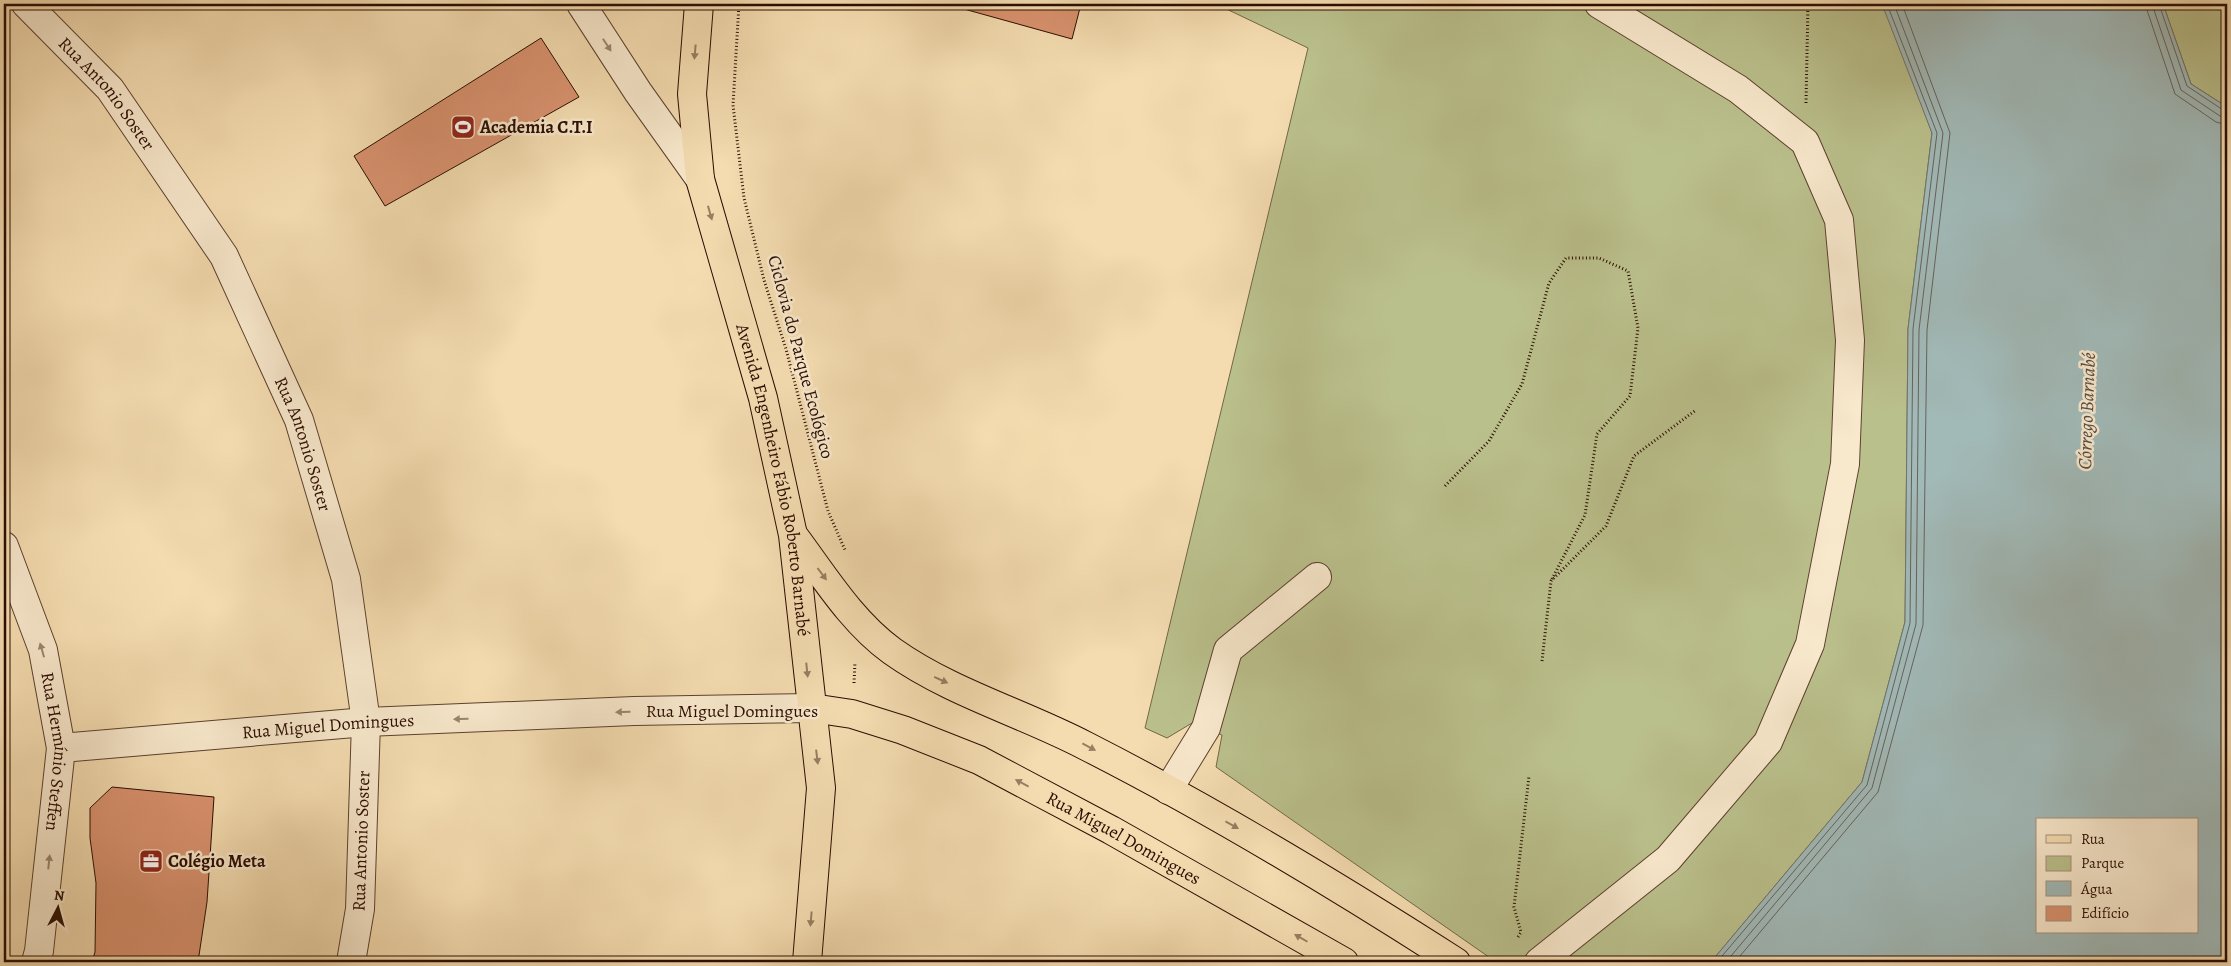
<svg xmlns="http://www.w3.org/2000/svg" width="2231" height="966" font-family="Alegreya,serif">
<style>
.green{fill:#bac08c;stroke:#726646}
.water{fill:#a1b9b7;stroke:#71746e;fill-rule:evenodd}
.lines{fill:none;stroke-linecap:round;stroke-linejoin:round}
.shore{stroke:#66625c;stroke-width:1}
.building{fill:#d9926f;stroke:#2a0c01}
.minor-casing{stroke:#5c402d;stroke-width:30}
.major-casing{stroke:#2a0c01;stroke-width:30}
.path{stroke:#2a0c01;stroke-width:3;stroke-dasharray:1 2.5;stroke-linecap:butt}
.minor{stroke:#f8e8cc;stroke-width:28}
.major{stroke:#f4dcb0;stroke-width:28}
.oneway{fill:#9b8571}
.oneway2{fill:#997e61}
.labels{text-anchor:middle;dominant-baseline:central;stroke-width:5;stroke-linejoin:round;paint-order:stroke}
.street-label{font-size:18px;fill:#2a0c01;stroke:#f8e8cc}
.poi-label{font-size:18px;font-weight:bold;fill:#2a0c01;stroke:#f8e8cc;text-anchor:start}
.water-label{font-size:19px;font-style:italic;fill:#544941;stroke:#f8e8cc}
</style>
<rect width="100%" height="100%" fill="#f4dcb0"/>
<filter id="stains"><feTurbulence type="fractalNoise" baseFrequency=".004" numOctaves="4"/><feColorMatrix values="0 0 0 0 .2 0 0 0 0 .09 0 0 0 0 .02 0 0 0 .5 -.17"/></filter>
<radialGradient id="worn" r=".72"><stop offset=".6" stop-color="#630" stop-opacity="0"/><stop offset="1" stop-color="#630" stop-opacity=".3"/></radialGradient>
<g class="green">
<path d="M1216 4H1885L1932 133 1908 329 1905 622 1862 782 1711 962H1496L1216 767 1222 735 1192 723 1167 738 1145 728 1308 48Z"/>
<path d="M2163 4H2227V107L2191 84Z"/>
</g>
<path class="water" d="M1882 4H2163L2191 84 2227 107V962H1711L1862 782 1905 622 1908 329 1932 133ZM2037 820H2197V932H2037Z"/>
<g class="lines">
<g class="shore">
<path d="M2145 4 2175 94 2216 122 2227 125"/>
<path d="M2152 4 2181 90 2220 116 2227 117"/>
<path d="M2159 4 2187 86 2223 110 2227 111"/>
<path d="M1717 962 1867 785 1910 623 1913 329 1937 133 1887 4"/>
<path d="M1726 962 1872 788 1916 624 1919 330 1943 133 1894 4"/>
<path d="M1735 962 1878 792 1923 625 1927 330 1950 133 1902 4"/>
</g>
</g>
<g class="building">
<path d="M946 4H1081L1072 39Z"/>
<path d="M541 38 579 97 385 206 354 156Z"/>
<path d="M112 787 214 797 207 902 198 962H92L95 952 96 883 90 838V808Z"/>
</g>
<g class="lines">
<g class="minor-casing">
<g id="minor">
<path id="s1" d="M26 4 110 89 224 256 299 420 346 579 366 722 360 909 351 962"/>
<path d="M581 4 638 92 700 179"/>
<path id="s2" d="M4 546 43 650 61 748 39 951 36 962"/>
<path id="s3" d="M61 748 366 722 634 711 812 708"/>
<path d="M1168 790 1206 728 1228 650 1317 577"/>
<path d="M1539 962 1668 859 1768 742 1810 644 1845 464 1850 340 1839 220 1805 142 1738 89 1599 4"/>
</g>
</g>
<g class="major-casing">
<g id="major">
<path id="s4" d="M699 4 692 94 700 179 763 398 793 535 821 788 807 962"/>
<path d="M794 536C824 576 851 621 892 651 951 693 1023 713 1086 746 1214 811 1336 885 1456 962"/>
<path id="s5" d="M812 708 852 714 903 730 979 760 1111 830 1344 962"/>
</g>
</g>
<g class="path">
<path d="M739 4 733 105 744 198 764 280 786 349 828 511 845 550"/>
<path d="M1806 103 1808 4"/>
<path d="M1445 486 1489 441 1522 384 1549 283 1566 258H1599L1628 271 1638 328 1630 396 1597 434 1585 515 1551 581"/>
<path d="M1542 661 1551 581 1606 526 1634 456 1696 410"/>
<path d="M854 683 855 662"/>
<path d="M1518 937 1521 932 1514 907 1529 776"/>
<path d="M1504 962 1507 956"/>
</g>
<use href="#minor" class="minor"/>
<use href="#major" class="major"/>
</g>
<defs><path id="oneway-solid" d="M-6-.8H1V-3.2L6.5 0L1 3.2V.8H-6Z" transform="scale(1.25)"/></defs>
<g class="oneway">
<use href="#oneway-solid" transform="translate(607 45) rotate(57)"/>
<use href="#oneway-solid" transform="translate(42 650) rotate(-106)"/>
<use href="#oneway-solid" transform="translate(623 712) rotate(178)"/>
<use href="#oneway-solid" transform="translate(461 719) rotate(178)"/>
<use href="#oneway-solid" transform="translate(49 862) rotate(-84)"/>
</g>
<g class="oneway2">
<use href="#oneway-solid" transform="translate(695 52) rotate(95)"/>
<use href="#oneway-solid" transform="translate(710 213) rotate(74)"/>
<use href="#oneway-solid" transform="translate(822 574) rotate(53)"/>
<use href="#oneway-solid" transform="translate(807 670) rotate(84)"/>
<use href="#oneway-solid" transform="translate(941 680) rotate(24)"/>
<use href="#oneway-solid" transform="translate(1089 747) rotate(28)"/>
<use href="#oneway-solid" transform="translate(817 757) rotate(83)"/>
<use href="#oneway-solid" transform="translate(1022 783) rotate(-152)"/>
<use href="#oneway-solid" transform="translate(1232 825) rotate(29)"/>
<use href="#oneway-solid" transform="translate(811 919) rotate(95)"/>
<use href="#oneway-solid" transform="translate(1301 938) rotate(-150)"/>
</g>
<defs>
<g id="stadium-square" transform="scale(1.25)"><rect x="-9" y="-9" width="18" height="18" rx="4" fill="#8f2418" stroke="#f8e8cc"/><path d="M0-5a6.5 5 0 1 0 0 10a6.5 5 0 1 0 0-10ZM-3.5-1.8h7v3.6h-7Z" fill="#fff"/></g>
<g id="office-square" transform="scale(1.25)"><rect x="-9" y="-9" width="18" height="18" rx="4" fill="#8f2418" stroke="#f8e8cc"/><path d="M-6-3h4V-5.5h4V-3h4V5H-6ZM-1-4.5V-3h2v-1.5ZM-6 0V1H6V0Z" fill="#fff"/></g>
</defs>
<g fill-rule="evenodd">
<use href="#stadium-square" x="463" y="127"/>
<use href="#office-square" x="151" y="861"/>
</g>
<g class="labels">
<g class="street-label">
<text stroke="none"><textPath href="#s1" startOffset="121">Rua Antonio Soster</textPath></text>
<text transform="translate(801 357) rotate(75)">Ciclovia do Parque Ecológico</text>
<text stroke="none"><textPath href="#s1" startOffset="526">Rua Antonio Soster</textPath></text>
<text stroke="none"><textPath href="#s4" startOffset="486">Avenida Engenheiro Fábio Roberto Barnabé</textPath></text>
<text x="732" y="711">Rua Miguel Domingues</text>
<text stroke="none"><textPath href="#s3" startOffset="268">Rua Miguel Domingues</textPath></text>
<text stroke="none"><textPath href="#s2" startOffset="214">Rua Hermínio Steffen</textPath></text>
<text stroke="none"><textPath href="#s5" startOffset="340">Rua Miguel Domingues</textPath></text>
<text transform="translate(361 841) rotate(-88)">Rua Antonio Soster</text>
</g>
<g class="poi-label">
<text x="480" y="127">Academia C.T.I</text>
<text x="168" y="861">Colégio Meta</text>
</g>
<g class="water-label">
<text transform="translate(2087 411) rotate(-88)">Córrego Barnabé</text>
</g>
</g>
<rect width="2231" height="966" fill="none" stroke="#f4dcb0" stroke-width="20"/>
<rect x="5" y="5" width="2221" height="956" fill="none" stroke="#2a0c01" stroke-width="2.5"/>
<rect x="10" y="10" width="2211" height="946" fill="none" stroke="#2a0c01"/>
<rect x="2036" y="818" width="162" height="115" fill="#f8e8cc" stroke="#a6907b"/>
<rect x="2046" y="835" width="25" height="8" fill="#f4dcb0" stroke="#a6907b"/>
<text x="2081" y="844" font-size="15" fill="#2a0c01">Rua</text>
<rect x="2046" y="856" width="25" height="15" fill="#bac08c" stroke="#a6907b"/>
<text x="2081" y="868" font-size="15" fill="#2a0c01">Parque</text>
<rect x="2046" y="881" width="25" height="15" fill="#a1b9b7" stroke="#a6907b"/>
<text x="2081" y="894" font-size="15" fill="#2a0c01">Água</text>
<rect x="2046" y="906" width="25" height="15" fill="#d9926f" stroke="#a6907b"/>
<text x="2081" y="918" font-size="15" fill="#2a0c01">Edifício</text>
<g transform="translate(58 908) rotate(6)" stroke="#f8e8cc" stroke-width="4" paint-order="stroke">
<path d="M0-4L9 19L0 12L-9 19Z" fill="#2a0c01"/>
<text y="-8" font-size="14" font-weight="bold" text-anchor="middle" fill="#2a0c01">N</text>
</g>
<rect width="100%" height="100%" filter="url(#stains)"/>
<rect width="100%" height="100%" fill="url(#worn)"/>
</svg>
